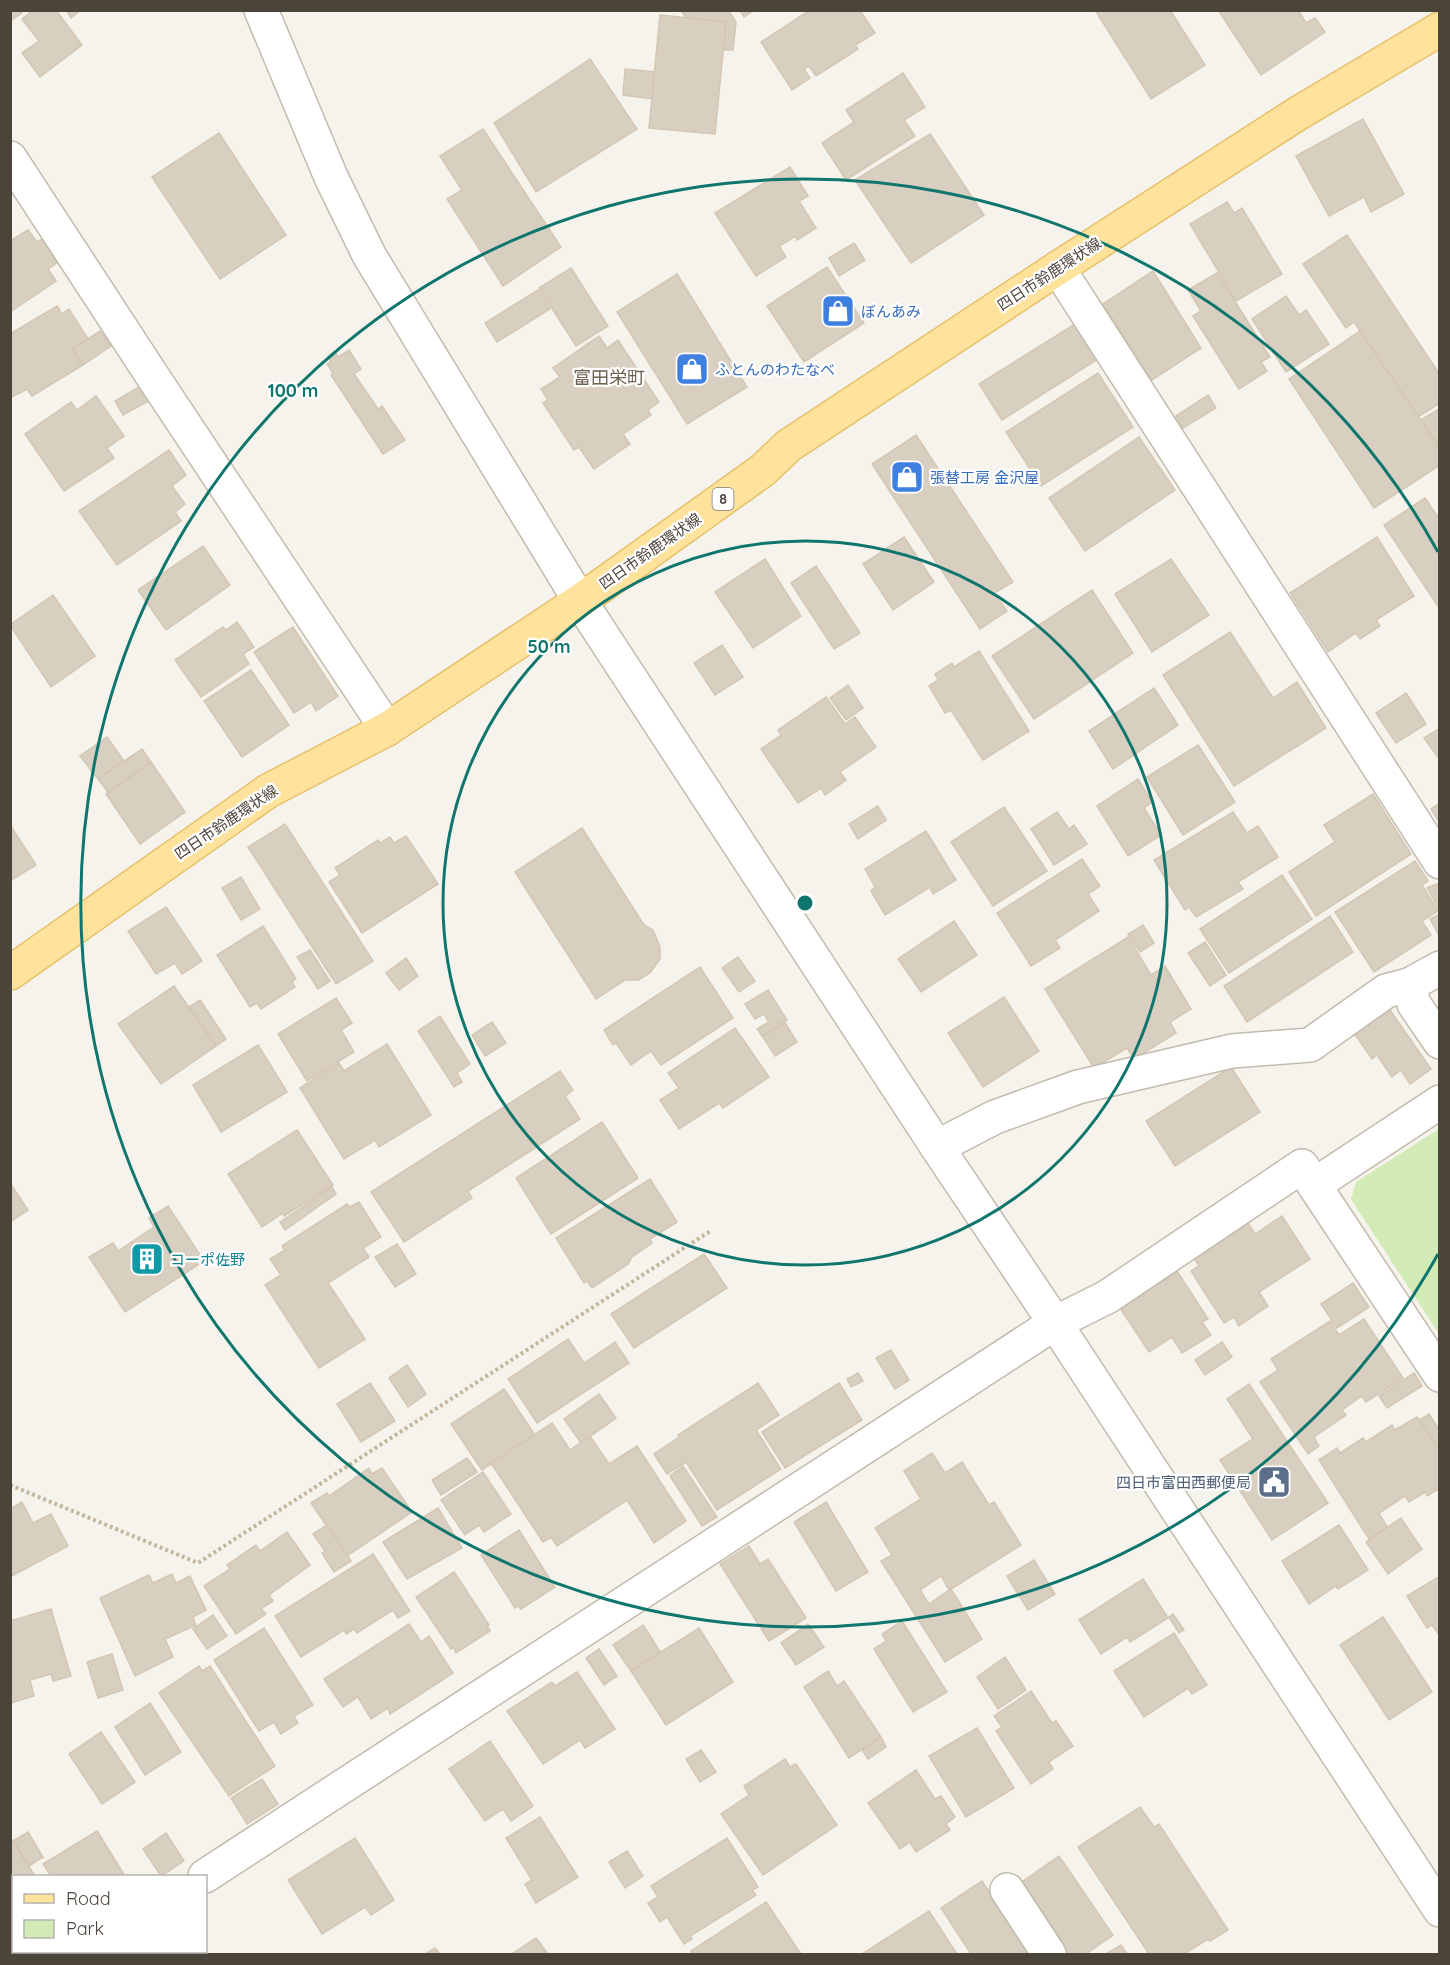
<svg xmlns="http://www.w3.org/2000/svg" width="1450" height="1965" font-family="Quicksand,'Noto Sans JP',sans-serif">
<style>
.green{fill:#d2eab5}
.building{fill:#d8cfc1;stroke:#d3c7b4;stroke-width:1.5;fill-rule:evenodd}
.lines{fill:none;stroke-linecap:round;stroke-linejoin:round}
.minor-casing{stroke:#c2bbae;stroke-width:36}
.major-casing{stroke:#e6c16a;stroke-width:36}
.path{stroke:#c4b79f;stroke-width:4;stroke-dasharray:3 3;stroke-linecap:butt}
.minor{stroke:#fff;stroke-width:33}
.major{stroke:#ffe39c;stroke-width:33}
.ring{fill:none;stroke:#0f766e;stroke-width:3}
.labels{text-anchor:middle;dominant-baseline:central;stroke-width:4.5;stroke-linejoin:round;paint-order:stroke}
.shield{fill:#fff;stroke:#817c74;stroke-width:1.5}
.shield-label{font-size:14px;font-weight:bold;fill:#4b4439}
.street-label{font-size:15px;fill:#4b4439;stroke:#fff}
.shop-label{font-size:15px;fill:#366cbe;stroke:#fff;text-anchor:start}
.culture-label{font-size:15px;fill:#0d838f;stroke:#fff;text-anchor:start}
.service-label{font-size:15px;fill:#4e5e75;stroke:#fff;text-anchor:end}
.quarter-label{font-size:18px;fill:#6e6250;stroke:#fff}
.centre{fill:#0f766e;stroke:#fff;stroke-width:3}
.ring-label{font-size:18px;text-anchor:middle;font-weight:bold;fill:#0f766e;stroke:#fff;stroke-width:4.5;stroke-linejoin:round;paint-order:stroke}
</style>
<rect width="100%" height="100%" fill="#f6f3ec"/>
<path class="green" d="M1439 1129V1334L1351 1199 1356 1182Z"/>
<g class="building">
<path d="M10 10H21L22 13 10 21Z"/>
<path d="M33 10H56L82 45 40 77 22 53 39 41 22 19Z"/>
<path d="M66 10H81L71 18Z"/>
<path d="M681 10H728L736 22 733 50H723L726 22 686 18Z"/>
<path d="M740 10H754L744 17Z"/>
<path d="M810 10H860L875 33 855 45 858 49 816 76 809 66 804 69 810 78 792 90 761 42Z"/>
<path d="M1095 10H1170L1205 65 1151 99Z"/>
<path d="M1218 10H1298L1306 23 1315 18 1325 32 1261 75Z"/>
<path d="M660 15 726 22 715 134 649 128Z"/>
<path d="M590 59 637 129 536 192 494 123Z"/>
<path d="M625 69 654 72 652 99 623 95Z"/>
<path d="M903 73 925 107 904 120 915 136 846 180 822 143 854 122 846 110Z"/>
<path d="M1363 119 1404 194 1371 212 1364 197 1329 216 1296 156Z"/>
<path d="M483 129 561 247 503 286 447 199 462 190 440 156Z"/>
<path d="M219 133 286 235 220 279 152 177Z"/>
<path d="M930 134 984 215 911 263 855 180Z"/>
<path d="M790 167 808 196 799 201 816 228 797 240 796 236 779 246 786 257 756 276 715 213Z"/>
<path d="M1227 202 1234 213 1242 208 1282 274 1236 301 1190 224Z"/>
<path d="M28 230 37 242 42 239 57 263 48 269 56 281 10 312V241Z"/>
<path d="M1347 235 1440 375V403L1418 417 1354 322 1346 328 1303 264Z"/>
<path d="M854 243 865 260 839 276 829 258Z"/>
<path d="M827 267 864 323 804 362 767 306Z"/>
<path d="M571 268 608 326 576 346 539 288Z"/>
<path d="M1153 271 1201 348 1152 380 1103 304Z"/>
<path d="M1217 273 1270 357 1261 362 1267 371 1239 389 1193 316 1201 311 1188 290Z"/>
<path d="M677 274 747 387 687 424 617 312Z"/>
<path d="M538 290 550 309 497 342 485 323Z"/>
<path d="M1286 296 1299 315 1306 310 1329 344 1286 372 1252 319Z"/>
<path d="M57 306 62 314 69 309 88 339 72 349 83 365 32 396 27 389 10 398V334Z"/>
<path d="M1075 324 1098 359 1002 420 979 384Z"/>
<path d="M100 331 111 346 83 365 72 349Z"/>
<path d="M1360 331 1440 448V465L1374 508 1289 379Z"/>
<path d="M599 336 607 348 618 340 659 402 648 410 651 415 623 434 630 444 594 469 579 447 574 450 543 403 548 400 541 389 560 377 553 368Z"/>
<path d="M349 350 361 369 354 374 378 409 382 406 405 440 383 454 331 375 333 373 327 364 331 361 328 356 335 351 338 357Z"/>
<path d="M1098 373 1133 427 1041 486 1006 432Z"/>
<path d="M144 384 152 399 123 415 115 401Z"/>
<path d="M1208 395 1216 408 1183 428 1176 416Z"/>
<path d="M96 396 124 436 107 448 114 458 64 491 25 434 71 402 77 410Z"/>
<path d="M1440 408V448L1421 420Z"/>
<path d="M916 435 1013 582 994 593 1007 611 980 629 872 464Z"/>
<path d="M1139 437 1175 490 1085 551 1049 498Z"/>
<path d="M169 450 186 475 172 486 185 504 175 512 181 521 117 565 79 511Z"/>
<path d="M1425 498 1440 520V609L1384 525Z"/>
<path d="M904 537 934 582 893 610 863 564Z"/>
<path d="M1377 537 1414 596 1376 620 1380 626 1360 639 1356 633 1328 652 1290 593Z"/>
<path d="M203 546 230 585 166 630 138 590Z"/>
<path d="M765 559 801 616 753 648 715 592Z"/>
<path d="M1171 559 1209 615 1152 652 1115 594Z"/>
<path d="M816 566 860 633 834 649 791 583Z"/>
<path d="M1092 590 1133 653 1034 719 992 656Z"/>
<path d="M53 595 95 656 51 687 10 625Z"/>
<path d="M237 622 254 647 243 654 249 664 201 697 175 660 223 627 226 630Z"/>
<path d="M293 627 338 696 316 711 311 702 294 713 254 652Z"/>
<path d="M1230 632 1273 698 1297 682 1326 728 1234 786 1163 675Z"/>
<path d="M722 645 743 677 715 695 694 663Z"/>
<path d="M979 651 1029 731 983 760 951 710 945 713 929 686 938 680 935 674 952 663 954 667Z"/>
<path d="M251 670 289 725 242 757 204 701Z"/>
<path d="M848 685 863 708 846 720 830 698Z"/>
<path d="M1154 688 1178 725 1113 769 1089 731Z"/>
<path d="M1406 693 1426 724 1396 743 1376 713Z"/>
<path d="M826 697 845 724 855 717 876 747 840 772 846 780 825 795 821 788 798 803 761 749 781 735 778 730Z"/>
<path d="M1440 728V760L1424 738Z"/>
<path d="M107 737 124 761 98 779 80 756Z"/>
<path d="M1198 745 1235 802 1183 835 1147 777Z"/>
<path d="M142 749 151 762 108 792 98 779Z"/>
<path d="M151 762 185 812 140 844 106 794Z"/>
<path d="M1138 779 1152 802 1144 808 1161 835 1128 856 1097 806Z"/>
<path d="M1373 794 1411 854 1316 916 1289 872 1335 842 1324 825Z"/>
<path d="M1440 803V822H1439L1431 809Z"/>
<path d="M878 806 886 820 858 839 849 824Z"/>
<path d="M1004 807 1047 871 993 906 951 842Z"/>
<path d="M1057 812 1069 829 1074 825 1087 844 1054 865 1031 829Z"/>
<path d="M1233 812 1247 833 1258 826 1278 857 1238 882 1243 889 1196 917 1189 907 1185 910 1154 860Z"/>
<path d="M285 824 373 961 336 984 248 847Z"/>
<path d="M10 825 36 865 10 881Z"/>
<path d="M582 828 644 925 653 930 660 947V959L650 973 638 980H625L596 999 515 872Z"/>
<path d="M926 831 956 880 933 894 930 887 885 915 871 891 875 887 865 869Z"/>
<path d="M406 836 438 884 362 933 329 882 340 875 335 868 378 840 380 843 390 837 394 843Z"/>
<path d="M1082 859 1100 886 1088 894 1099 911 1055 940 1060 948 1031 966 997 913Z"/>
<path d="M1415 861 1428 881 1422 885 1438 911 1422 921 1431 935 1374 972 1335 912Z"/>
<path d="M1282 875 1312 919 1229 973 1200 929Z"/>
<path d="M241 877 260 909 241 920 222 888Z"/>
<path d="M1437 884 1440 889V911L1427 888Z"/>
<path d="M166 907 202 961 182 974 175 963 156 974 128 931Z"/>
<path d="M1440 914V937L1430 919Z"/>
<path d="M1330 916 1353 952 1247 1022 1224 986Z"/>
<path d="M954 921 977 955 921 992 898 959Z"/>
<path d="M1143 925 1154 943 1140 952 1128 934Z"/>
<path d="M263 926 296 979 292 981 295 987 261 1009 257 1003 250 1007 217 955Z"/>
<path d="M1128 937 1151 975 1165 966 1191 1009 1170 1022 1176 1033 1134 1059 1127 1048 1094 1068 1045 989Z"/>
<path d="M1205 942 1226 975 1210 986 1188 953Z"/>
<path d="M310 950 330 981 318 989 297 957Z"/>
<path d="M738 957 755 981 739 992 722 968Z"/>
<path d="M406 958 418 976 399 990 386 973Z"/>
<path d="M700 967 733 1018 661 1065 651 1051 631 1065 616 1043 613 1045 604 1030Z"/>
<path d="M174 986 216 1046 161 1084 118 1024Z"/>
<path d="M768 990 787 1020 762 1036 757 1029 769 1022 764 1014 755 1019 745 1004Z"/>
<path d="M1004 997 1039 1051 983 1087 948 1033Z"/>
<path d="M336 998 352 1023 341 1030 354 1052 307 1081 278 1034Z"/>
<path d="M200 1000 226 1039 216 1046 189 1007Z"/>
<path d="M1390 1010 1431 1069 1410 1084 1401 1070 1392 1077 1377 1055 1372 1059 1354 1033Z"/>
<path d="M440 1016 470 1064 457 1073 462 1082 454 1087 418 1031Z"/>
<path d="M492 1022 506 1043 485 1056 472 1035Z"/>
<path d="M785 1023 797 1042 775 1056 763 1037Z"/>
<path d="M735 1028 769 1077 723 1108 719 1103 679 1129 660 1100 679 1088 668 1073Z"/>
<path d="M387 1044 431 1115 379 1147 375 1140 344 1159 300 1088 339 1063 344 1071Z"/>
<path d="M258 1045 287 1092 221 1132 193 1085Z"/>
<path d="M1231 1067 1260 1112 1175 1166 1146 1121Z"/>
<path d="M560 1071 573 1090 565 1096 580 1119 468 1191 472 1198 404 1242 371 1192Z"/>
<path d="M602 1122 638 1178 551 1234 516 1178Z"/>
<path d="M297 1130 333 1185 284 1216 283 1213 262 1227 228 1174Z"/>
<path d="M650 1179 677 1222 650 1239 652 1243 632 1257 628 1264 592 1288 587 1281 584 1283 556 1238Z"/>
<path d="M10 1183 28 1210 10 1222Z"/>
<path d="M332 1187 336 1194 285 1230 280 1222Z"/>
<path d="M359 1202 381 1237 363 1248 369 1257 328 1283 365 1339 319 1368 265 1285 281 1275 270 1259 285 1250 282 1246 347 1204 350 1207Z"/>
<path d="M168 1206 204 1261 125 1312 89 1257 113 1243 118 1251 154 1227 149 1218Z"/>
<path d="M1282 1216 1310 1259 1259 1292 1268 1306 1239 1326 1234 1317 1224 1323 1191 1271 1199 1266 1194 1258 1248 1223 1255 1234Z"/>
<path d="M397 1244 416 1274 395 1287 375 1257Z"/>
<path d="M704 1254 727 1288 634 1348 611 1314Z"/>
<path d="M1177 1271 1208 1319 1202 1322 1211 1335 1182 1353 1172 1337 1149 1352 1120 1308Z"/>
<path d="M1353 1283 1369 1307 1337 1328 1321 1304Z"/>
<path d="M1364 1319 1403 1378 1366 1402 1362 1396 1342 1410 1346 1415 1314 1437 1319 1446 1308 1454 1260 1382 1278 1370 1271 1359 1330 1321 1339 1335Z"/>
<path d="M568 1339 584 1363 615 1342 629 1363 537 1423 508 1379Z"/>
<path d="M1222 1342 1232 1357 1205 1375 1195 1360Z"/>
<path d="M891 1350 909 1380 895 1389 876 1358Z"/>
<path d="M407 1365 426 1394 408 1407 389 1378Z"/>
<path d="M858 1373 863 1381 851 1387 847 1379Z"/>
<path d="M1414 1373 1422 1386 1387 1408 1379 1396Z"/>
<path d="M370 1383 395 1421 361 1442 337 1404Z"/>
<path d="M758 1383 779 1415 756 1430 781 1469 717 1510 686 1462 667 1474 654 1454 679 1437 678 1435Z"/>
<path d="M839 1383 862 1420 785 1468 762 1432Z"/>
<path d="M1249 1384 1328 1503 1272 1540 1220 1460 1253 1439 1227 1399Z"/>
<path d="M504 1389 535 1435 482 1470 451 1424Z"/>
<path d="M599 1394 616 1418 581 1443 564 1419Z"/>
<path d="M1429 1414 1440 1431 1439 1451 1419 1420Z"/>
<path d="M1417 1417 1440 1450V1488L1427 1496 1425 1492 1409 1502 1405 1496 1379 1513 1387 1527 1369 1539 1319 1460 1337 1448 1340 1453 1363 1438 1366 1442 1392 1425 1395 1430Z"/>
<path d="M552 1423 570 1450 590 1436 609 1464 637 1446 686 1521 654 1543 627 1500 557 1546 551 1537 543 1542 491 1463Z"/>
<path d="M932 1453 945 1473 962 1462 989 1505 994 1502 1021 1545 951 1589 982 1639 945 1662 881 1561 892 1555 875 1528 921 1499 904 1471ZM941 1576 949 1590 929 1604 920 1590Z"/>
<path d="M467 1458 477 1472 441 1495 432 1480Z"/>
<path d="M683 1466 717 1517 702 1526 670 1476Z"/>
<path d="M369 1468 372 1474 382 1468 412 1512 347 1556 311 1503 327 1493 329 1496Z"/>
<path d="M483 1472 511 1514 484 1532 479 1525 465 1535 441 1500Z"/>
<path d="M22 1502 33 1523 51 1514 68 1546 10 1577V1509Z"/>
<path d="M826 1502 868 1572 836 1591 794 1522Z"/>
<path d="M438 1508 462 1548 407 1579 383 1542Z"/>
<path d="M1401 1518 1422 1549 1388 1574 1366 1542Z"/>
<path d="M327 1525 351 1561 334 1572 322 1553 325 1551 313 1534Z"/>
<path d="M1339 1525 1368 1570 1338 1589 1336 1586 1309 1604 1282 1561Z"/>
<path d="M519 1530 555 1587 521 1609 518 1606 515 1608 481 1555Z"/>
<path d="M287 1532 310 1565 269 1595 273 1601 261 1609 266 1614 236 1634 204 1586 230 1569 227 1565 256 1545 260 1551Z"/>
<path d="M749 1546 760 1564 768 1559 806 1618 769 1641 720 1564Z"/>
<path d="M373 1554 410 1611 398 1618 393 1610 357 1633 354 1629 346 1634 344 1630 301 1657 275 1616Z"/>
<path d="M1034 1560 1055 1594 1028 1610 1007 1576Z"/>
<path d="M454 1572 489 1625 487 1626 490 1631 456 1653 453 1647 451 1649 416 1597Z"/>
<path d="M172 1574 176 1583 190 1576 206 1610 193 1617 196 1625 165 1639 173 1657 135 1676 100 1598 149 1575 153 1583Z"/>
<path d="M1440 1576V1636L1432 1625 1427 1628 1407 1596Z"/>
<path d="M1143 1579 1168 1618 1130 1642 1127 1637 1101 1654 1079 1620Z"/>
<path d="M51 1609 71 1676 53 1681 51 1674 30 1680 34 1696 11 1703 10 1621Z"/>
<path d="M1173 1614 1184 1630 1179 1633 1169 1617Z"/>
<path d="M213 1615 227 1636 207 1649 193 1629Z"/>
<path d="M1383 1617 1432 1692 1389 1720 1340 1645Z"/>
<path d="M902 1621 947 1692 913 1712 874 1649 886 1641 882 1634Z"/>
<path d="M409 1624 421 1642 429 1636 453 1673 390 1714 388 1708 371 1719 358 1697 343 1707 324 1679Z"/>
<path d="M808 1624 824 1647 796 1665 781 1643Z"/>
<path d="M643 1625 661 1653 631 1671 613 1645Z"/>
<path d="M264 1628 313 1705 294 1716 298 1723 281 1734 274 1722 259 1731 214 1660Z"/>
<path d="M699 1628 733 1682 666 1725 631 1671Z"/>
<path d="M1174 1633 1207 1685 1192 1694 1188 1688 1144 1717 1114 1671Z"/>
<path d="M599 1649 617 1676 604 1685 586 1658Z"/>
<path d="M112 1654 123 1690 98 1698 87 1662Z"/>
<path d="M1005 1657 1026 1690 998 1709 977 1677Z"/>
<path d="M199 1666 202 1671 210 1666 275 1766 229 1796 159 1693Z"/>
<path d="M828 1671 837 1686 844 1681 881 1737 849 1758 804 1687Z"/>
<path d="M577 1672 615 1729 585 1748 580 1740 543 1764 507 1711 552 1682 555 1686Z"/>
<path d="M1031 1691 1052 1723 1056 1721 1073 1746 1049 1762 1053 1769 1031 1784 996 1731 1002 1727 994 1716Z"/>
<path d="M150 1703 181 1752 145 1775 115 1727Z"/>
<path d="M977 1728 1014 1788 966 1817 929 1756Z"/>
<path d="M101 1732 135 1782 102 1804 69 1754Z"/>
<path d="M881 1737 886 1747 868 1759 862 1750Z"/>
<path d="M490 1741 533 1806 511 1821 503 1809 485 1821 449 1769Z"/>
<path d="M701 1750 716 1772 700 1782 686 1759Z"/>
<path d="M785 1759 790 1767 796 1764 837 1825 763 1875 721 1814 749 1795 744 1786Z"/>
<path d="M916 1770 935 1799 941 1796 955 1817 946 1824 950 1830 916 1852 910 1842 900 1849 868 1803Z"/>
<path d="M262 1779 278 1804 247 1824 231 1798Z"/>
<path d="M1140 1807 1154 1827 1159 1824 1228 1930 1210 1941 1208 1939 1184 1954H1149L1078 1847Z"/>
<path d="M540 1817 578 1877 536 1903 525 1884 532 1880 506 1838Z"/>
<path d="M97 1831 125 1876H51L43 1864Z"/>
<path d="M28 1832 43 1857 29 1866 13 1841Z"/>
<path d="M166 1833 184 1861 161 1876 143 1849Z"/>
<path d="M10 1837 35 1876H14V1937L10 1938Z"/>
<path d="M355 1838 394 1900 371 1915 365 1907 322 1934 288 1880Z"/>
<path d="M727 1838 758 1887 752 1890 756 1895 690 1936 692 1939 684 1944 667 1917 660 1922 648 1903 658 1897 651 1886Z"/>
<path d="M627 1851 643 1876 625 1888 609 1862Z"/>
<path d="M1059 1856 1113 1935 1086 1954H1063L1016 1886Z"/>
<path d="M982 1881 1028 1952 1023 1954H971L941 1908Z"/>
<path d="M766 1902 801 1954H693L691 1951Z"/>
<path d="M929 1911 957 1954H862Z"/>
<path d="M536 1938 548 1954H512Z"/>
<path d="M1121 1945 1127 1954H1106Z"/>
<path d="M435 1948 440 1954H425Z"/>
</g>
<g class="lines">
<g class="minor-casing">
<g id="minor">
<path d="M261 10 331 177 369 255 580 601 937 1147 1055 1323 1440 1910"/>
<path d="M10 158 157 383 387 729"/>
<path d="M1058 268 1440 862"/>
<path d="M1409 985 1414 1004 1440 1042"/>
<path d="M1440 1102 1314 1185 1440 1375"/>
<path d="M937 1147 995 1117 1078 1087 1232 1051 1310 1045 1386 991 1409 985 1440 968"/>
<path d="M205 1876 1055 1323 1107 1297 1302 1166 1314 1185"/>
<path d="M1007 1890 1049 1954"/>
<path d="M83 1954 88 1952"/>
</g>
</g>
<g class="major-casing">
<path id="major" d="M10 973 268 791 387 729 580 601 763 470 788 446 1058 268 1297 114 1440 29"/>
</g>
<path class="path" d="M10 1485 198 1563 712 1230"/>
<use href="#minor" class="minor"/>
<use href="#major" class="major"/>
</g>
<g class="ring">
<circle cx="805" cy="903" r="362"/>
<path d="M1438 1254A724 724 0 1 1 1438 552"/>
</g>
<defs>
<g id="shop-square" transform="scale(1.725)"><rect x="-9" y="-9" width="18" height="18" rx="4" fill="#3f7fe0" stroke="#fff"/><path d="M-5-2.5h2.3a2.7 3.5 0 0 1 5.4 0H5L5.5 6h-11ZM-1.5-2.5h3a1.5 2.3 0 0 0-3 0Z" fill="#fff"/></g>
<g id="building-square" transform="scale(1.725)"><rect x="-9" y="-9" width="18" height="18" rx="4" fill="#0f9aa8" stroke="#fff"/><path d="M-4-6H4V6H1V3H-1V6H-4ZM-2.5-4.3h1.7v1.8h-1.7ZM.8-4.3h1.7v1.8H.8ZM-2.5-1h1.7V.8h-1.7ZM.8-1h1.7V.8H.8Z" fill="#fff"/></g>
<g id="civic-square" transform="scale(1.725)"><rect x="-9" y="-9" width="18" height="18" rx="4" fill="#5c6f8a" stroke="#fff"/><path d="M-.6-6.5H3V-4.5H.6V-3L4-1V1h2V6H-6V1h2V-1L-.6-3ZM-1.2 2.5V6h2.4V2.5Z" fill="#fff"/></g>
</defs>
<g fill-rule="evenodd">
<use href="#shop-square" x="838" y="311"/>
<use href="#shop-square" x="692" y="369"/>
<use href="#shop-square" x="907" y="477"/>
<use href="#building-square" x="147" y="1259"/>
<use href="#civic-square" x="1274" y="1482"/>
</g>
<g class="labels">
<rect class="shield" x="712.5" y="488" width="21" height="22" rx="4.5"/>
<g class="shield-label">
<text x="723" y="499">8</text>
</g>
<g class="street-label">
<text transform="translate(1049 274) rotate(-33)">四日市鈴鹿環状線</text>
<text transform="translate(650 551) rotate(-35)">四日市鈴鹿環状線</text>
<text transform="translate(226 822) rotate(-34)">四日市鈴鹿環状線</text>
</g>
<g class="shop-label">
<text x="861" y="311">ぼんあみ</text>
<text x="715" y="369">ふとんのわたなべ</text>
<text x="930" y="477">張替工房 金沢屋</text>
</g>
<g class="culture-label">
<text x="170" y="1259">コーポ佐野</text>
</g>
<g class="service-label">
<text x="1251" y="1482">四日市富田西郵便局</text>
</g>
<g class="quarter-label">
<text x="609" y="377">富田栄町</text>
</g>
</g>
<circle cx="805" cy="903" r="9" class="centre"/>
<g class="ring-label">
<text x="293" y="397">100 m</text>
<text x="549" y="653">50 m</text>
</g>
<rect width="1450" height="1965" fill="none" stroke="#4b4439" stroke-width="24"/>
<rect x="12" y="1875" width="195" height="78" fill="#ffffff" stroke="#b7b4b0" stroke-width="1.5"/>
<rect x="24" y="1894" width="30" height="9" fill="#ffe39c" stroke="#b7b4b0" stroke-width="1.5"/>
<text x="66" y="1905" font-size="18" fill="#4b4439">Road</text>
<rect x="24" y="1920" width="30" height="18" fill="#d2eab5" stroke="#b7b4b0" stroke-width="1.5"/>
<text x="66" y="1935" font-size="18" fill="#4b4439">Park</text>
</svg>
